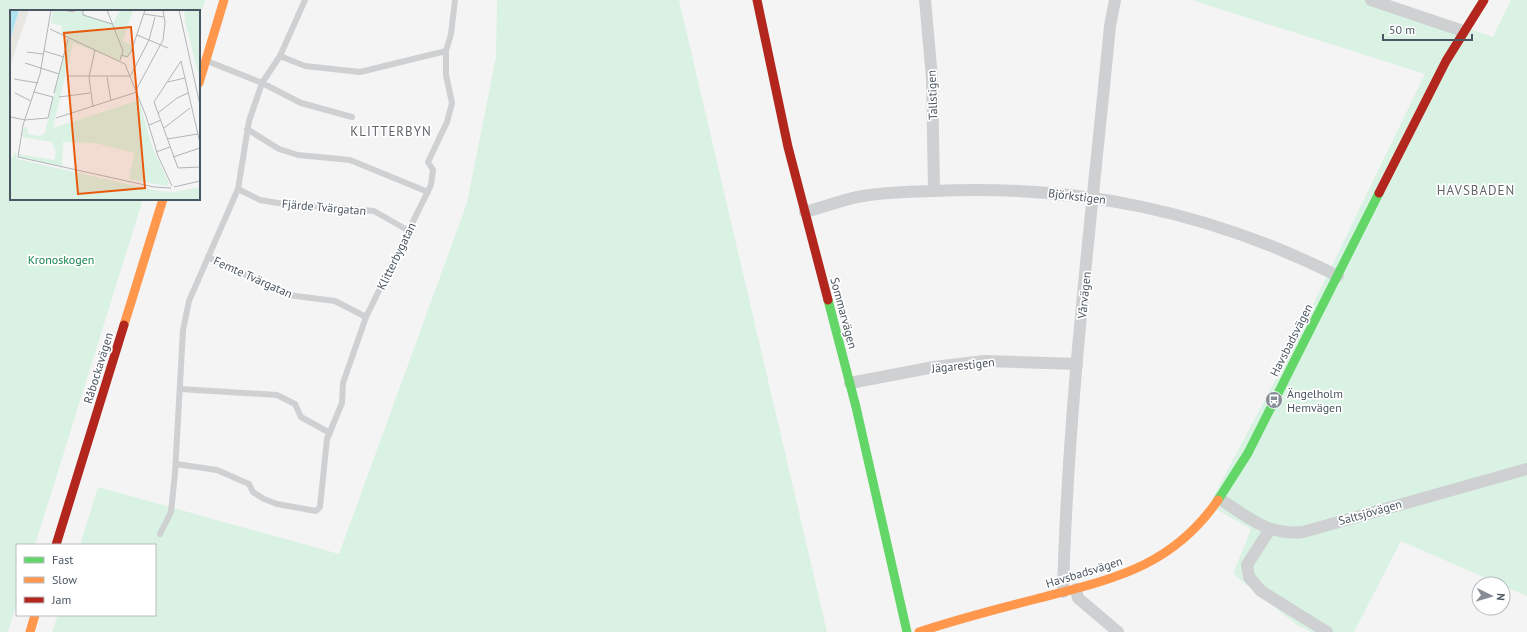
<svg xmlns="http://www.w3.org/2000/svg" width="1527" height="632" font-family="'PT Sans',sans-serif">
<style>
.green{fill:#d9f2e3}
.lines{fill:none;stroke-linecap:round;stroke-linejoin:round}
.lane{stroke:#ced0d2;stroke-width:6}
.street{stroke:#ced0d2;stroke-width:12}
.fast{stroke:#63d668;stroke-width:9}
.slow{stroke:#ff974d;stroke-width:9}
.jam{stroke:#b3261e;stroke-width:9}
.labels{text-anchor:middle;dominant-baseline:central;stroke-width:3.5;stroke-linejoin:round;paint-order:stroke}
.street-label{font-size:12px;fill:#4a5661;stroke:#fff}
.park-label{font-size:12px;fill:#17864f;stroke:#fff}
.poi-label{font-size:12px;fill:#4a5661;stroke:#fff;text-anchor:start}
.neighbourhood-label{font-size:13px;letter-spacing:1px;fill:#5f6368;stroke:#fff}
.inset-road{fill:none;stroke:#b0b5b9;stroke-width:1}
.view{fill:#e8590c;fill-opacity:0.15;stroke:#e8590c;stroke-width:2}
.inset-edge{fill:none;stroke:#4a5661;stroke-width:2}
</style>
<rect width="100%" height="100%" fill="#f4f4f4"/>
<g class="green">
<path d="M0 0H205L199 20V11H11V199H143L35 545H17V603L8 632H0Z"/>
<path d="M497 0H679L827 632H52L58 615H155V545H80L98 487 339 554 467 203 496 57Z"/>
<path d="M1192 0H1387L1493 37 1511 0H1527V596L1503 586V584H1499L1401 541 1354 632H1311L1297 625 1233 574 1251 529 1209 505 1287 358 1425 74Z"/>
</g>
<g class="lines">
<g class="lane">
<path d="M280 56 305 66 360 72 446 51"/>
<path d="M207 61 262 83 280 56 305 0"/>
<path d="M247 129 279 149 298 155 350 160 428 192"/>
<path d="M238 189 260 200 278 203 374 211 409 231"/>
<path d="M208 257 288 295 335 301 366 317"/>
<path d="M180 389 277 395 295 404 301 417 330 433"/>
<path d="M176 464 217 470 249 484 253 492 264 499 277 504 316 511 320 507 327 439 342 403 343 383 366 317 431 185 433 170 428 162 447 122 452 103 446 75V51L451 34 455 0"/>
<path d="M160 534 171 512 175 473 183 330 189 301 238 189 249 121 262 83 301 103 352 117"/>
</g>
<g class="street">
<path d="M925 0 932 78 934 191"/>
<path d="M1371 0 1463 31"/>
<path d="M805 212C824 207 844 199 863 196 886 192 909 192 932 191 1077 184 1208 211 1338 276"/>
<path d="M850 383 934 367 984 361 1077 364"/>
<path d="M1220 499C1248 517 1268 536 1303 532L1527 469"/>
<path d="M1270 529 1247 565 1249 577 1261 591 1327 632"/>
<path d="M1076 589 1078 598 1118 632"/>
<path d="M1063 592C1068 402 1092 214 1110 26L1115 0"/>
</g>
<g class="fast">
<path d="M828 300 856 407 907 632"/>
<path d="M1218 500 1248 453 1379 193"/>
</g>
<g class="slow">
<path d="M199 83 224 0"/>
<path d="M124 325 163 199"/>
<path d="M30 632 35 615"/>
<path d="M919 632C958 619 997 609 1036 599 1112 579 1171 568 1218 500"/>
</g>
<g class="jam">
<path d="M757 0 788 147 828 300"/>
<path d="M1379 193 1446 61 1484 0"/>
<path d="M56 545 124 325"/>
</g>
</g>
<defs>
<g id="bus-disc" transform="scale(0.9)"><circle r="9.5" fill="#868d94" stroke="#fff"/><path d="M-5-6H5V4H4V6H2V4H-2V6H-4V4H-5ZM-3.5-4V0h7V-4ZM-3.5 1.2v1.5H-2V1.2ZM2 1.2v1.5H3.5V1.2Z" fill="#fff"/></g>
</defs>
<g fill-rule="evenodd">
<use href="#bus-disc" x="1274" y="400"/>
</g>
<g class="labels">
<g class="street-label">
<text transform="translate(932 95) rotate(-92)">Tallstigen</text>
<text transform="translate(1077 196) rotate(7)">Björkstigen</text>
<text transform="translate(324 207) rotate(5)">Fjärde Tvärgatan</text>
<text transform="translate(396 256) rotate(-64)">Klitterbygatan</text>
<text transform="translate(253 277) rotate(24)">Femte Tvärgatan</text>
<text transform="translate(1084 295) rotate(-84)">Vårvägen</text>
<text transform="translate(844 313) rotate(75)">Sommarvägen</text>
<text transform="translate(1291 340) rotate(-63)">Havsbadsvägen</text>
<text transform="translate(963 365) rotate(-6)">Jägarestigen</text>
<text transform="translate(98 368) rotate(-73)">Råbockavägen</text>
<text transform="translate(1370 512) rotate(-16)">Saltsjövägen</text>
<text transform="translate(1084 572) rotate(-17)">Havsbadsvägen</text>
</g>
<g class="park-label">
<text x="61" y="259">Kronoskogen</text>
</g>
<g class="poi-label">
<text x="1287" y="393">Ängelholm<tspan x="1287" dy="14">Hemvägen</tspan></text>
</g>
<g class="neighbourhood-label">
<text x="391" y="131">KLITTERBYN</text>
<text x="1476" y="190">HAVSBADEN</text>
</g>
</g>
<g transform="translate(10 10)">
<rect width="190" height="190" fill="#f4f4f4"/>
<path d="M43 0 65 3 66 0H73V4L103 14 110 0H123L113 31 124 36 118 48 113 47 110 51 63 33 43 118 129 90 142 137 159 173 157 176 119 169 124 143 85 133 53 132 52 156 9 147V144L44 150 46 142 42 132 12 127 14 117H17L18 124 29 126 35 123 58 26 51 23 52 16 42 13 40 17ZM174 0H190V71L176 15ZM5 141 7 149 148 181 165 182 190 177V190H0V148L3 147Z" fill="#d9f2e3"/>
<path d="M9 0H19L0 56V30Z" fill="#e7e6e1"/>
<path d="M0 0H9L0 30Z" fill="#aee2f0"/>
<path class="inset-road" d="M41 0 30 64 13 115 8 147 144 177 161 178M51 0 64 2 66 0M73 0V5L102 14M97 0 113 41 110 50M169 0 190 95M134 4 154 7M40 19 115 54 136 106 148 146 162 176M127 25 158 38M34 41 54 47M17 42 33 44M112 45 117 47 121 42 135 0M15 53 49 64M121 65 139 30 145 7M57 66H121M97 67 101 91M4 69 28 73M158 72 175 68M126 80 153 30 155 13 153 0M5 83 21 91M44 83 58 29M49 87 80 83M83 97 79 67 85 40M148 103 167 88 178 83M1 107 15 110 38 108 43 87 24 82M46 108 127 82M139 115 151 110M154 118 180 98M157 129 188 124M190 133 171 51 144 92 168 158 190 157M146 142 160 137M163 147 190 138M164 177 190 171"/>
<path class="view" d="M121 17 135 178 68 184 54 23Z"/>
<rect width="190" height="190" class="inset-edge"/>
</g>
<rect x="16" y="544" width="140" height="72" fill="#ffffff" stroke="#b7bbc0"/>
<rect x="24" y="557" width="20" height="6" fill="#63d668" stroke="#b7bbc0"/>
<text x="52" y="564" font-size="12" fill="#4a5661">Fast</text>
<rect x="24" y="577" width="20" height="6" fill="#ff974d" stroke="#b7bbc0"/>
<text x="52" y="584" font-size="12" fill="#4a5661">Slow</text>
<rect x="24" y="597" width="20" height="6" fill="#b3261e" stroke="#b7bbc0"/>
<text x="52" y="604" font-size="12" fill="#4a5661">Jam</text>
<g transform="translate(1491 596) rotate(95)"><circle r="19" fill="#ffffff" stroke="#b7bbc0"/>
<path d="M0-3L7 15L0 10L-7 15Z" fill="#868d94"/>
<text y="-6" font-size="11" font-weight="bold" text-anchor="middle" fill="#4a5661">N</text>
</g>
<path d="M1383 34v6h89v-6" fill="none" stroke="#4a5661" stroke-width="2"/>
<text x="1389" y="34" font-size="12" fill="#4a5661" stroke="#ffffff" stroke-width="3" paint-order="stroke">50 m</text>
</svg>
